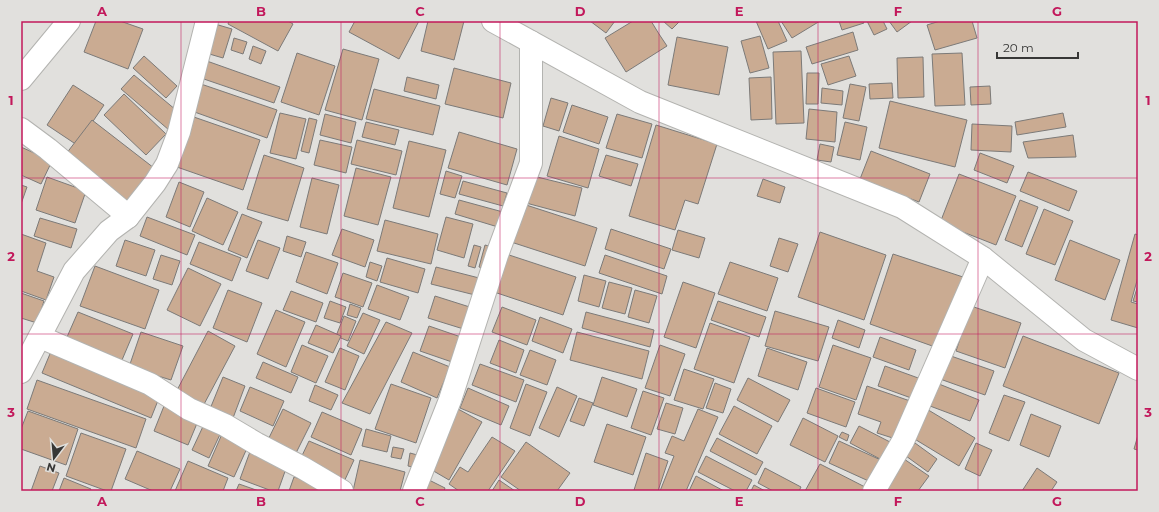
<svg xmlns="http://www.w3.org/2000/svg" width="1159" height="512" font-family="Montserrat,sans-serif">
<style>
.building{fill:#caab92;stroke:#7c7a78}
.lines{fill:none;stroke-linecap:round;stroke-linejoin:round}
.street-casing{stroke:#b3b3b0;stroke-width:24}
.street{stroke:#fff;stroke-width:22}
.grid{fill:none;stroke:#c2185b;stroke-width:1;stroke-opacity:0.55}
.neatline{fill:none;stroke:#c2185b;stroke-width:1.5}
.grid-label{font-size:13px;text-anchor:middle;font-weight:bold;fill:#c2185b}
</style>
<rect width="100%" height="100%" fill="#e1e0dd"/>
<g class="building">
<path d="M96 21H120L143 29 128 69 84 52Z"/>
<path d="M229 21H288L293 24 278 51 228 24Z"/>
<path d="M355 21H419L399 59 349 32Z"/>
<path d="M428 21H464L454 60 421 51Z"/>
<path d="M590 21H615L606 33Z"/>
<path d="M633 21H651L659 34 667 46 626 72 605 38Z"/>
<path d="M663 21H680L672 29Z"/>
<path d="M756 21H778L787 41 768 49Z"/>
<path d="M781 21H820L792 38Z"/>
<path d="M839 21H863L864 23 842 30Z"/>
<path d="M867 21H883L887 29 874 35Z"/>
<path d="M889 21H912L897 32Z"/>
<path d="M940 21H972L977 38 935 50 927 25Z"/>
<path d="M215 24 232 29 223 58 206 53Z"/>
<path d="M853 32 858 50 812 64 806 47Z"/>
<path d="M760 36 769 68 750 73 741 41Z"/>
<path d="M677 37 728 47 719 95 668 85Z"/>
<path d="M234 38 247 42 243 54 231 50Z"/>
<path d="M253 46 266 51 261 64 249 59Z"/>
<path d="M343 49 379 59 362 120 325 110Z"/>
<path d="M801 51 804 123 776 124 773 52Z"/>
<path d="M297 53 335 66 319 115 281 102Z"/>
<path d="M962 53 965 105 935 106 932 54Z"/>
<path d="M144 56 177 86 166 98 133 68Z"/>
<path d="M849 56 856 76 828 85 821 64Z"/>
<path d="M923 57 924 97 898 98 897 58Z"/>
<path d="M204 60 280 87 274 103 198 77Z"/>
<path d="M454 68 511 83 503 118 445 104Z"/>
<path d="M807 73H819L818 104H806Z"/>
<path d="M134 75 182 115 169 130 121 89Z"/>
<path d="M407 77 439 85 436 99 404 91Z"/>
<path d="M771 77 772 119 751 120 749 78Z"/>
<path d="M198 83 277 110 267 138 189 110Z"/>
<path d="M892 83 893 98 870 99 869 84Z"/>
<path d="M850 84 866 87 859 121 843 118Z"/>
<path d="M73 85 104 105 77 145 47 125Z"/>
<path d="M990 86 991 104 971 105 970 87Z"/>
<path d="M822 88 843 91 842 105 821 103Z"/>
<path d="M374 89 440 106 433 135 366 119Z"/>
<path d="M124 94 166 134 146 155 104 115Z"/>
<path d="M551 98 568 103 559 131 543 126Z"/>
<path d="M890 101 967 120 955 167 879 148Z"/>
<path d="M572 105 608 117 599 144 563 132Z"/>
<path d="M809 109 837 112 835 142 806 139Z"/>
<path d="M280 113 306 119 296 159 270 153Z"/>
<path d="M1063 113 1066 127 1017 135 1015 122Z"/>
<path d="M325 114 356 122 351 143 320 135Z"/>
<path d="M617 114 652 124 642 158 606 148Z"/>
<path d="M191 116 260 140 243 190 174 166Z"/>
<path d="M309 118 317 120 309 153 301 151Z"/>
<path d="M92 120 154 168 128 202 66 154Z"/>
<path d="M366 122 399 130 395 145 362 137Z"/>
<path d="M845 122 867 127 860 160 837 155Z"/>
<path d="M972 124 1012 126 1011 152 971 150Z"/>
<path d="M656 125 717 144 698 204 685 200 675 230 629 216Z"/>
<path d="M459 132 517 149 507 185 448 168Z"/>
<path d="M1073 135 1076 157 1028 158 1023 142Z"/>
<path d="M559 136 599 149 588 188 547 176Z"/>
<path d="M320 140 352 147 346 173 314 165Z"/>
<path d="M357 140 402 151 396 175 351 164Z"/>
<path d="M409 141 446 150 429 217 393 208Z"/>
<path d="M820 144 834 147 831 162 817 160Z"/>
<path d="M21 147 52 161 41 184 21 175Z"/>
<path d="M871 151 930 174 919 202 860 179Z"/>
<path d="M980 153 1014 166 1007 183 974 170Z"/>
<path d="M264 155 304 168 288 221 247 209Z"/>
<path d="M606 155 638 164 631 186 599 176Z"/>
<path d="M356 168 391 177 378 225 344 216Z"/>
<path d="M446 171 462 176 455 198 440 194Z"/>
<path d="M1028 172 1077 191 1069 211 1020 191Z"/>
<path d="M959 174 1016 196 996 245 940 223Z"/>
<path d="M533 176 582 188 575 216 526 203Z"/>
<path d="M47 177 86 191 75 223 36 210Z"/>
<path d="M312 178 339 185 327 234 300 227Z"/>
<path d="M763 179 785 187 780 203 757 196Z"/>
<path d="M463 181 507 193 503 206 459 194Z"/>
<path d="M179 182 204 192 190 227 166 217Z"/>
<path d="M21 185 27 187 21 204Z"/>
<path d="M207 198 238 212 223 245 192 231Z"/>
<path d="M459 200 503 212 498 227 455 214Z"/>
<path d="M1020 200 1038 207 1022 247 1005 240Z"/>
<path d="M520 203 597 228 585 266 508 241Z"/>
<path d="M1044 209 1073 221 1055 265 1026 254Z"/>
<path d="M242 214 262 222 247 258 228 250Z"/>
<path d="M147 217 195 235 187 255 140 236Z"/>
<path d="M446 217 473 224 464 258 437 250Z"/>
<path d="M40 218 77 229 71 248 34 236Z"/>
<path d="M385 220 438 234 431 264 377 251Z"/>
<path d="M342 229 374 240 365 267 332 255Z"/>
<path d="M611 229 671 249 664 269 605 249Z"/>
<path d="M678 230 705 238 699 258 672 250Z"/>
<path d="M820 232 886 255 864 320 798 297Z"/>
<path d="M21 234 46 243 37 271 54 277 46 300 21 291Z"/>
<path d="M1135 234 1138 235V277L1131 302 1138 304V328L1111 320Z"/>
<path d="M287 236 306 242 301 257 283 251Z"/>
<path d="M779 238 798 244 788 272 770 266Z"/>
<path d="M125 240 155 250 146 276 116 266Z"/>
<path d="M258 240 280 248 268 279 246 271Z"/>
<path d="M1070 240 1120 260 1105 300 1055 280Z"/>
<path d="M199 242 241 258 232 281 190 264Z"/>
<path d="M474 245 481 247 475 268 468 266Z"/>
<path d="M485 245 496 248 490 270 479 267Z"/>
<path d="M306 252 338 263 327 294 296 282Z"/>
<path d="M500 252 576 277 563 315 488 290Z"/>
<path d="M893 254 963 277 938 348 870 324Z"/>
<path d="M161 255 180 261 172 285 153 279Z"/>
<path d="M605 255 667 276 662 294 599 273Z"/>
<path d="M387 258 425 269 418 293 380 282Z"/>
<path d="M370 262 382 266 377 281 366 277Z"/>
<path d="M730 262 778 278 767 311 718 294Z"/>
<path d="M95 266 159 290 145 329 80 306Z"/>
<path d="M436 267 487 280 483 297 431 284Z"/>
<path d="M188 268 221 284 200 326 167 310Z"/>
<path d="M343 273 372 283 363 307 335 297Z"/>
<path d="M584 275 606 281 599 307 578 301Z"/>
<path d="M609 282 632 288 625 314 602 308Z"/>
<path d="M683 282 715 293 696 348 664 337Z"/>
<path d="M377 285 409 297 400 320 368 309Z"/>
<path d="M1138 285V302L1133 301Z"/>
<path d="M228 290 262 303 247 342 213 328Z"/>
<path d="M635 290 657 296 649 323 628 317Z"/>
<path d="M291 291 323 303 316 322 283 310Z"/>
<path d="M21 293 44 301 37 323 21 318Z"/>
<path d="M435 296 476 309 470 331 428 318Z"/>
<path d="M330 301 346 307 340 323 324 318Z"/>
<path d="M718 301 766 317 759 337 711 320Z"/>
<path d="M350 304 361 308 357 318 347 315Z"/>
<path d="M971 306 1021 323 1005 368 956 351Z"/>
<path d="M502 307 536 320 527 345 492 332Z"/>
<path d="M276 310 305 322 286 367 257 354Z"/>
<path d="M775 311 829 327 818 361 765 346Z"/>
<path d="M78 312 133 334 122 360 67 337Z"/>
<path d="M586 312 654 330 650 347 582 328Z"/>
<path d="M363 313 380 320 364 354 347 346Z"/>
<path d="M344 316 356 321 348 341 336 336Z"/>
<path d="M540 317 572 329 563 353 532 341Z"/>
<path d="M838 320 865 330 859 348 832 338Z"/>
<path d="M386 322 412 333 370 414 342 403Z"/>
<path d="M710 323 750 337 734 383 694 369Z"/>
<path d="M316 325 341 336 333 353 308 343Z"/>
<path d="M429 326 461 337 452 362 420 351Z"/>
<path d="M208 331 235 346 202 408 175 394Z"/>
<path d="M141 332 183 346 171 380 129 367Z"/>
<path d="M577 332 649 351 642 379 570 360Z"/>
<path d="M1023 336 1119 373 1099 424 1003 386Z"/>
<path d="M880 337 916 350 909 370 873 357Z"/>
<path d="M499 340 524 350 516 373 490 363Z"/>
<path d="M302 345 328 356 316 383 291 372Z"/>
<path d="M660 345 685 354 670 396 645 388Z"/>
<path d="M833 345 871 358 856 400 819 387Z"/>
<path d="M340 348 359 356 345 390 325 382Z"/>
<path d="M767 348 807 362 798 390 758 376Z"/>
<path d="M52 349 161 393 151 418 42 373Z"/>
<path d="M530 350 556 360 547 385 520 375Z"/>
<path d="M413 352 450 367 437 398 401 382Z"/>
<path d="M948 355 994 371 985 395 940 379Z"/>
<path d="M263 362 298 377 291 393 256 378Z"/>
<path d="M480 364 524 380 516 402 472 385Z"/>
<path d="M885 366 921 379 914 399 878 386Z"/>
<path d="M684 369 714 379 703 409 674 400Z"/>
<path d="M223 377 245 386 233 418 210 409Z"/>
<path d="M602 377 637 389 627 417 593 405Z"/>
<path d="M748 378 790 400 778 422 737 400Z"/>
<path d="M37 380 146 419 136 448 27 409Z"/>
<path d="M715 383 731 389 723 413 706 408Z"/>
<path d="M391 384 431 398 416 443 375 429Z"/>
<path d="M526 384 547 392 530 436 510 428Z"/>
<path d="M939 384 979 400 970 421 930 406Z"/>
<path d="M315 385 338 395 331 410 309 401Z"/>
<path d="M867 386 913 402 899 440 877 433 881 422 858 414Z"/>
<path d="M250 387 284 401 273 426 240 411Z"/>
<path d="M557 387 577 396 559 437 539 428Z"/>
<path d="M468 388 509 406 501 425 460 408Z"/>
<path d="M816 388 855 402 846 427 807 413Z"/>
<path d="M643 391 664 398 651 435 631 428Z"/>
<path d="M1004 395 1025 402 1009 441 989 433Z"/>
<path d="M579 398 593 403 584 426 570 421Z"/>
<path d="M666 403 683 408 675 434 657 429Z"/>
<path d="M164 406 198 421 188 445 154 431Z"/>
<path d="M734 406 772 426 757 454 719 434Z"/>
<path d="M925 408 975 438 959 466 908 435Z"/>
<path d="M283 409 311 423 293 459 265 446Z"/>
<path d="M458 409 482 422 449 480 425 466Z"/>
<path d="M698 409 718 417 686 491H660L674 456 665 453 672 436 684 441Z"/>
<path d="M28 411 78 429 66 465 21 449V429Z"/>
<path d="M322 412 362 429 351 455 311 437Z"/>
<path d="M1031 414 1061 426 1049 457 1020 445Z"/>
<path d="M803 418 838 436 825 462 790 445Z"/>
<path d="M206 420 223 428 209 458 192 450Z"/>
<path d="M607 424 646 437 633 475 594 462Z"/>
<path d="M859 426 890 442 880 459 850 443Z"/>
<path d="M366 429 391 436 387 452 362 446Z"/>
<path d="M842 432 849 435 847 441 839 437Z"/>
<path d="M81 433 126 449 111 491H107L66 476Z"/>
<path d="M222 434 248 446 234 477 208 466Z"/>
<path d="M1138 435V450L1134 449Z"/>
<path d="M492 437 515 451 488 491H459L449 484 460 467 468 472Z"/>
<path d="M717 438 763 462 756 475 710 451Z"/>
<path d="M309 441 354 460 343 484 298 464Z"/>
<path d="M839 441 883 461 873 483 829 463Z"/>
<path d="M526 442 570 473 557 491H521L501 477Z"/>
<path d="M915 443 937 459 928 472 906 456Z"/>
<path d="M976 443 992 450 980 476 965 469Z"/>
<path d="M393 447 404 449 401 459 391 457Z"/>
<path d="M251 449 288 463 278 491H272L240 479Z"/>
<path d="M137 451 180 469 170 491H153L125 479Z"/>
<path d="M410 453 421 456 417 468 408 466Z"/>
<path d="M646 453 668 461 658 491H637L634 490Z"/>
<path d="M706 456 752 480 746 491H735L698 472Z"/>
<path d="M904 459 929 476 918 491H883Z"/>
<path d="M360 460 405 472 400 491H353Z"/>
<path d="M188 461 228 478 223 491H175Z"/>
<path d="M820 464 867 488 865 491H805Z"/>
<path d="M40 466 59 473 52 491H31Z"/>
<path d="M765 468 801 487 799 491H773L758 483Z"/>
<path d="M1037 468 1057 482 1051 491H1022Z"/>
<path d="M696 476 724 491H689Z"/>
<path d="M294 477 338 491H289Z"/>
<path d="M64 478 91 489 90 491H59Z"/>
<path d="M425 478 445 488 444 491H418Z"/>
<path d="M499 480 515 491H492Z"/>
<path d="M239 484 259 491H236Z"/>
<path d="M754 485 765 491H751Z"/>
</g>
<g class="lines">
<g class="street-casing">
<g id="street">
<path d="M493 21 640 102 902 207 983 258 1084 340 1138 369"/>
<path d="M21 79 69 21"/>
<path d="M21 129 48 149 121 210 128 217"/>
<path d="M40 337 150 384 189 409 225 425 257 444 303 468 342 491"/>
<path d="M21 372 74 271 109 231 128 217 155 183 167 164 179 132 207 21"/>
<path d="M414 491 450 400 497 255 531 163V42"/>
<path d="M874 491 903 441 983 258"/>
</g>
</g>
<use href="#street" class="street"/>
</g>
<path class="grid" d="M181 21V491M341 21V491M500 21V491M659 21V491M818 21V491M978 21V491M21 178H1138M21 334H1138"/>
<rect width="1159" height="512" fill="none" stroke="#e1e0dd" stroke-width="44"/>
<g transform="translate(54 458) rotate(196)" stroke="#e1e0dd" stroke-width="3" paint-order="stroke">
<path d="M0-3L7 15L0 10L-7 15Z" fill="#373736"/>
<text y="-6" font-size="11" font-weight="bold" text-anchor="middle" fill="#373736">N</text>
</g>
<path d="M997 52v6h81v-6" fill="none" stroke="#373736" stroke-width="2"/>
<text x="1003" y="52" font-size="12" fill="#373736" stroke="#e1e0dd" stroke-width="3" paint-order="stroke">20 m</text>
<rect x="22" y="22" width="1115" height="468" class="neatline"/>
<g class="grid-label">
<text x="102" y="16">A</text>
<text x="261" y="16">B</text>
<text x="420" y="16">C</text>
<text x="580" y="16">D</text>
<text x="739" y="16">E</text>
<text x="898" y="16">F</text>
<text x="1057" y="16">G</text>
<text x="11" y="105">1</text>
<text x="1148" y="105">1</text>
<text x="11" y="261">2</text>
<text x="1148" y="261">2</text>
<text x="11" y="417">3</text>
<text x="1148" y="417">3</text>
<text x="102" y="506">A</text>
<text x="261" y="506">B</text>
<text x="420" y="506">C</text>
<text x="580" y="506">D</text>
<text x="739" y="506">E</text>
<text x="898" y="506">F</text>
<text x="1057" y="506">G</text>
</g>
</svg>
